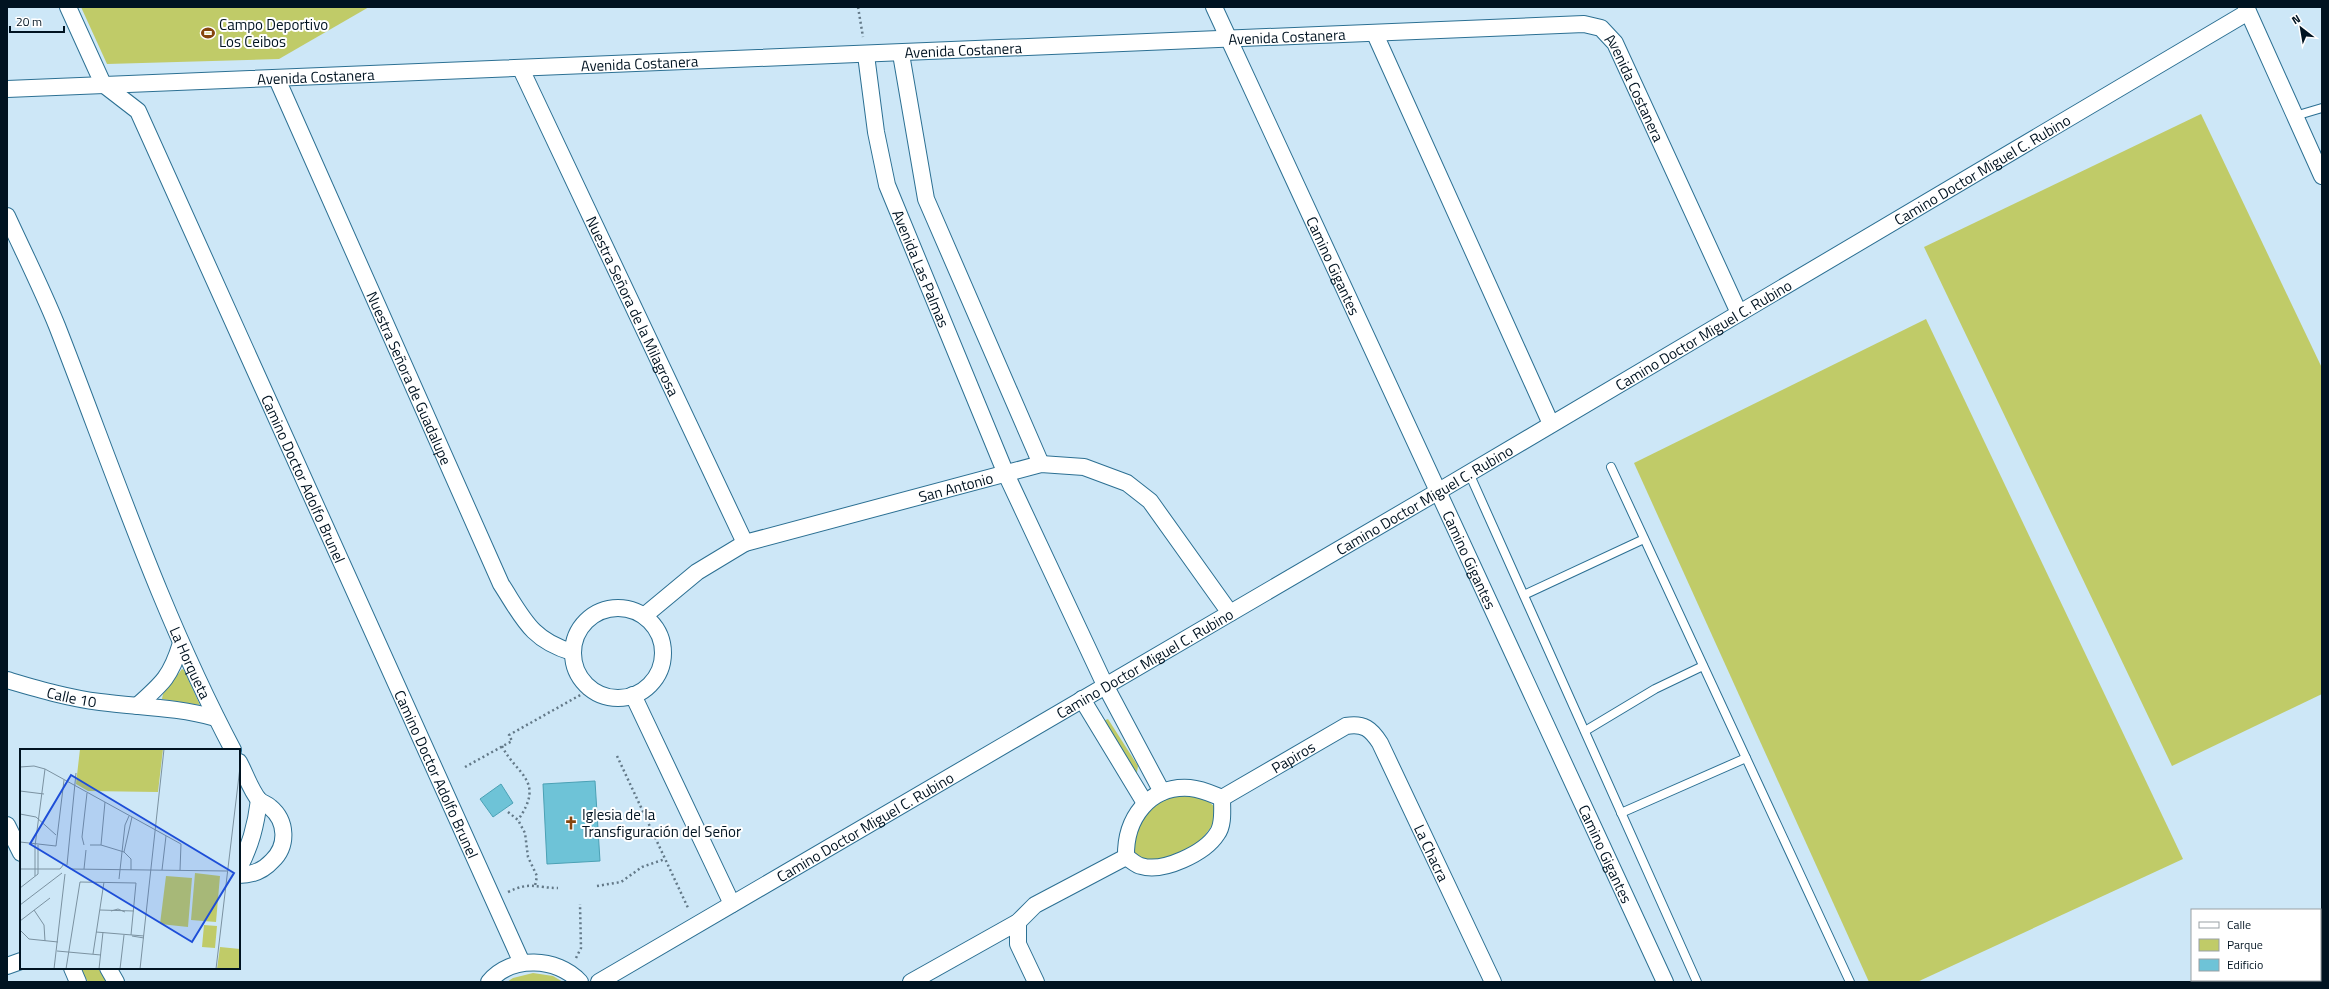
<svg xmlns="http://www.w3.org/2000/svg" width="2329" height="989" font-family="'Titillium Web',sans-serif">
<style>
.green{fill:#c0cb68}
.building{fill:#6ec3d7;stroke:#4ba1b5}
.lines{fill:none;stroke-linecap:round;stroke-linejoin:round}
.service-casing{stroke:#2c7093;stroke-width:10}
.minor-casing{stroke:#2c7093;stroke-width:18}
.path{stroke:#637988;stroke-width:2.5;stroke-dasharray:2 3;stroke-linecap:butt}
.service{stroke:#fff;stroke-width:8}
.minor{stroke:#fff;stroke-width:16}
.labels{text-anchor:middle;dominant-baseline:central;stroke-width:4;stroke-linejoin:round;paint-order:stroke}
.poi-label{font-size:15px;fill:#001321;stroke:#fff;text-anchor:start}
.street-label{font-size:15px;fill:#001321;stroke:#fff}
.inset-road{fill:none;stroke:#7b92a1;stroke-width:1}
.view{fill:#1d4ed8;fill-opacity:0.15;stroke:#1d4ed8;stroke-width:2}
.inset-edge{fill:none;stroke:#001321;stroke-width:2}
</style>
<rect width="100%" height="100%" fill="#cde7f7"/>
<g class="green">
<path d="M81 7H369L279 59 107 64Z"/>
<path d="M2201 114 2322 368V694L2172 766 1924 247Z"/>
<path d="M1926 319 2183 859 1917 982H1869L1634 463Z"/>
<path d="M182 669 184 670 200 705 162 699 163 694Z"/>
<path d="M1108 719 1138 766 1137 772 1134 773 1103 721Z"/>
<path d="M1189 795 1203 797 1215 807 1214 823 1199 843 1170 860 1143 862 1134 853 1133 833 1152 806 1169 796Z"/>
<path d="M80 968H98L107 982H88Z"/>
<path d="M533 973 553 976 563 982H507L513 978Z"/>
</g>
<g class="building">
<path d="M595 781 600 861 547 864 543 784Z"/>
<path d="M501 784 513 803 493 817 480 799Z"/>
</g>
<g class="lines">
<g class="service-casing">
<g id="service">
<path d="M2295 116 2322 108"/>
<path d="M1611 467 1850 982"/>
<path d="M1469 473 1697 982"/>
<path d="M1524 595 1644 539"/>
<path d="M1585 731 1655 689 1703 666"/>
<path d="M1621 813 1746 758"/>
</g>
</g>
<g class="minor-casing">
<g id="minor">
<path id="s1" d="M68 7 103 84 138 111 522 963"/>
<path id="s2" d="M1214 7 1665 982"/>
<path d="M2246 7 2322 176"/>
<path d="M1375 34 1551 424"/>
<path d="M901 54 926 199 1041 464"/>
<path id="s3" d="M866 55 876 132 887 185 1006 474 1105 685 1162 792"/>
<path id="s4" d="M521 69 745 543"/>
<path id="s5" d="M277 79 501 584C523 618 531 640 572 652"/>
<path id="s6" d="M7 89 1584 24 1601 28 1615 43 1739 313"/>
<path id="s7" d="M7 216C24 253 42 289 57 326 113 469 161 614 233 750"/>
<circle cx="618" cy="653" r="45"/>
<path id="s8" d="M644 616 697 572 745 543 1041 464 1084 467 1127 483 1150 501 1230 613"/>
<path id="s9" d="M7 680C38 689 68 698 100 702 139 707 177 707 216 718"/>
<path d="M633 695 732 904"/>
<path d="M1082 699 1145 803"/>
<path d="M137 706C163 683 171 676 181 643"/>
<path d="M239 762C245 773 251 791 259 800 262 803 267 804 270 807 287 821 288 846 272 861 263 871 252 875 239 875"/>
<path id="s10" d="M1222 798 1346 726C1364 723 1371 729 1380 743L1493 982"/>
<path d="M7 825 21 853"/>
<path d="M1126 857C1125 819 1149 785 1190 788 1202 789 1212 794 1222 798"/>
<path d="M1126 857C1130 859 1136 865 1141 866 1163 873 1205 853 1217 834 1224 825 1222 809 1222 798"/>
<path d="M239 868C251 845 256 825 259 800"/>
<path d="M1018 922V944L1036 982"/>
<path d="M7 966 21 961"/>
<path d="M72 968 78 982"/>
<path d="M108 968 116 982"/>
<path d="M489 982C511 955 557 957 580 982"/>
<path id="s11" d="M599 982 1439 491 2248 12"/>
<path d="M911 982 1018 922 1035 905 1126 857"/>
</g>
</g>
<g class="path">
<path d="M858 7 863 37"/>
<path d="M502 746C516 775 546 780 518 820"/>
<path d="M617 756 689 910"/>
<path d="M465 767 512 741 509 735 591 689"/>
<path d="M508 812 518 820 525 833 528 857 537 876 535 886"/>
<path d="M597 886 621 882 642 867 665 859"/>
<path d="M508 892C531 881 535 888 558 888"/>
<path d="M576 958 581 948 580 904"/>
</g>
<use href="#service" class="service"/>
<use href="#minor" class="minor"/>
</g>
<defs>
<g id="stadium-bare" transform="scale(1.08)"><path d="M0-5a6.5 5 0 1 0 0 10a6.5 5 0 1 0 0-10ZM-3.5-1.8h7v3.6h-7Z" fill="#85450d" stroke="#fff" stroke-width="2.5" paint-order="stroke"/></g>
<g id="church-bare" transform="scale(1.08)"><path d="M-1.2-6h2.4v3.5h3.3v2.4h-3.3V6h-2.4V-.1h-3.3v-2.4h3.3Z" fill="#85450d" stroke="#fff" stroke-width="2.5" paint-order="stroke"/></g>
</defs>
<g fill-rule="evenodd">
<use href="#stadium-bare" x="208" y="33"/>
<use href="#church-bare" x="571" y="823"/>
</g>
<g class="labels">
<g class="poi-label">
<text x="219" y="24">Campo Deportivo<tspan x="219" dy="17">Los Ceibos</tspan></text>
<text x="582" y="814">Iglesia de la<tspan x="582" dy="17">Transfiguración del Señor</tspan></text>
</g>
<g class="street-label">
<text stroke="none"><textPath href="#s6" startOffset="1281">Avenida Costanera</textPath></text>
<text stroke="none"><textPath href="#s6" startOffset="957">Avenida Costanera</textPath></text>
<text stroke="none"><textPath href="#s6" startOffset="633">Avenida Costanera</textPath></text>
<text stroke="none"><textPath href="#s6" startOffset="309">Avenida Costanera</textPath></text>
<text stroke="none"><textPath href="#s6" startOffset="1665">Avenida Costanera</textPath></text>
<text stroke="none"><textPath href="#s11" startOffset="1604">Camino Doctor Miguel C. Rubino</textPath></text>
<text stroke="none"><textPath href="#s2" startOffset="285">Camino Gigantes</textPath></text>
<text stroke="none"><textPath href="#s3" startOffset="222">Avenida Las Palmas</textPath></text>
<text stroke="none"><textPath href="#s4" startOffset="262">Nuestra Señora de la Milagrosa</textPath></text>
<text stroke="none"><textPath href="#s11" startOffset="1280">Camino Doctor Miguel C. Rubino</textPath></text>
<text stroke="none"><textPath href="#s5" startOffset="327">Nuestra Señora de Guadalupe</textPath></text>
<text stroke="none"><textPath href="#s1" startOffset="532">Camino Doctor Adolfo Brunel</textPath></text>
<text stroke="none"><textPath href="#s8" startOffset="343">San Antonio</textPath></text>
<text stroke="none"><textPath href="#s11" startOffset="956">Camino Doctor Miguel C. Rubino</textPath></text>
<text stroke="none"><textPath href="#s2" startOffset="609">Camino Gigantes</textPath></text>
<text stroke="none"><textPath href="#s11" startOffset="632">Camino Doctor Miguel C. Rubino</textPath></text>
<text stroke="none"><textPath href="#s7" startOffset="483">La Horqueta</textPath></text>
<text stroke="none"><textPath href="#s9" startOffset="67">Calle 10</textPath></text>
<text stroke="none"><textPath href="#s10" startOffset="82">Papiros</textPath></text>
<text stroke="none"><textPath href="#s1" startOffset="856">Camino Doctor Adolfo Brunel</textPath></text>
<text stroke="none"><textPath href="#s11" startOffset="308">Camino Doctor Miguel C. Rubino</textPath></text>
<text stroke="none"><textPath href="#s10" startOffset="306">La Chacra</textPath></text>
<text stroke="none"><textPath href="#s2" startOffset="933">Camino Gigantes</textPath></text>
</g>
</g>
<g transform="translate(20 749)">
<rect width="220" height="220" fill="#cde7f7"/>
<path d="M60 0H143L138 43 68 42 56 35ZM175 124 200 127 196 173 171 171ZM146 127 172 129 168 178 140 175ZM184 176 197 177 195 199 182 198ZM200 198 220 200V220H197Z" fill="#c0cb68"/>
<path class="inset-road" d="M0 18 14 17 25 20 161 95 160 121M0 42 24 45M0 65 16 68 36 86M0 93 36 97 44 31M64 96 62 88 67 44M70 96H81L104 103 111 110V121M81 96 85 53M104 103 112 68M47 116 56 24M0 120H40M40 120 44 115 51 120M51 120 207 122M64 120 66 101M142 121 146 87M15 127V97L25 20M99 130 105 76 109 67M0 139 18 125V96M0 156 42 124M14 161 24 176 25 192M80 161 114 162M91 162 98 160 105 163M0 172 30 149M0 181 9 190 38 193M76 183 124 187M112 187 124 189M37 202 81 206M73 205 84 133M34 220 45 125M46 220 60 133 116 134 111 186M79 220 83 183M100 220 104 186M120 220 144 0M196 220 220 18"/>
<path class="view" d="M51 26 214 124 172 193 10 95Z"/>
<rect width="220" height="220" class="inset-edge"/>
</g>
<rect width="2329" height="989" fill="none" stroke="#001321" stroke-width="16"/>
<rect x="2191" y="909" width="130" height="72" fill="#ffffff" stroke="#99a1a6"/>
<rect x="2199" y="922" width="20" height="6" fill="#ffffff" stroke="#99a1a6"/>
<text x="2227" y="929" font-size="12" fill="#001321">Calle</text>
<rect x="2199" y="939" width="20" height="12" fill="#c0cb68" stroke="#99a1a6"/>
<text x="2227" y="949" font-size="12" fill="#001321">Parque</text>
<rect x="2199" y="959" width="20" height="12" fill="#6ec3d7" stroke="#99a1a6"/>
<text x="2227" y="969" font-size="12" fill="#001321">Edificio</text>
<g transform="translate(2301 28) rotate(329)" stroke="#ffffff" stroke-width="3" paint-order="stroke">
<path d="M0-3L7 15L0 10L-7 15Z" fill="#001321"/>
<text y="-6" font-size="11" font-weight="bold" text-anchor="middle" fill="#001321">N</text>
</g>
<path d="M10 26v6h54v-6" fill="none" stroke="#001321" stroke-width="2"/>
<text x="16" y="26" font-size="12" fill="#001321" stroke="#ffffff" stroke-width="3" paint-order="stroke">20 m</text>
</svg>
